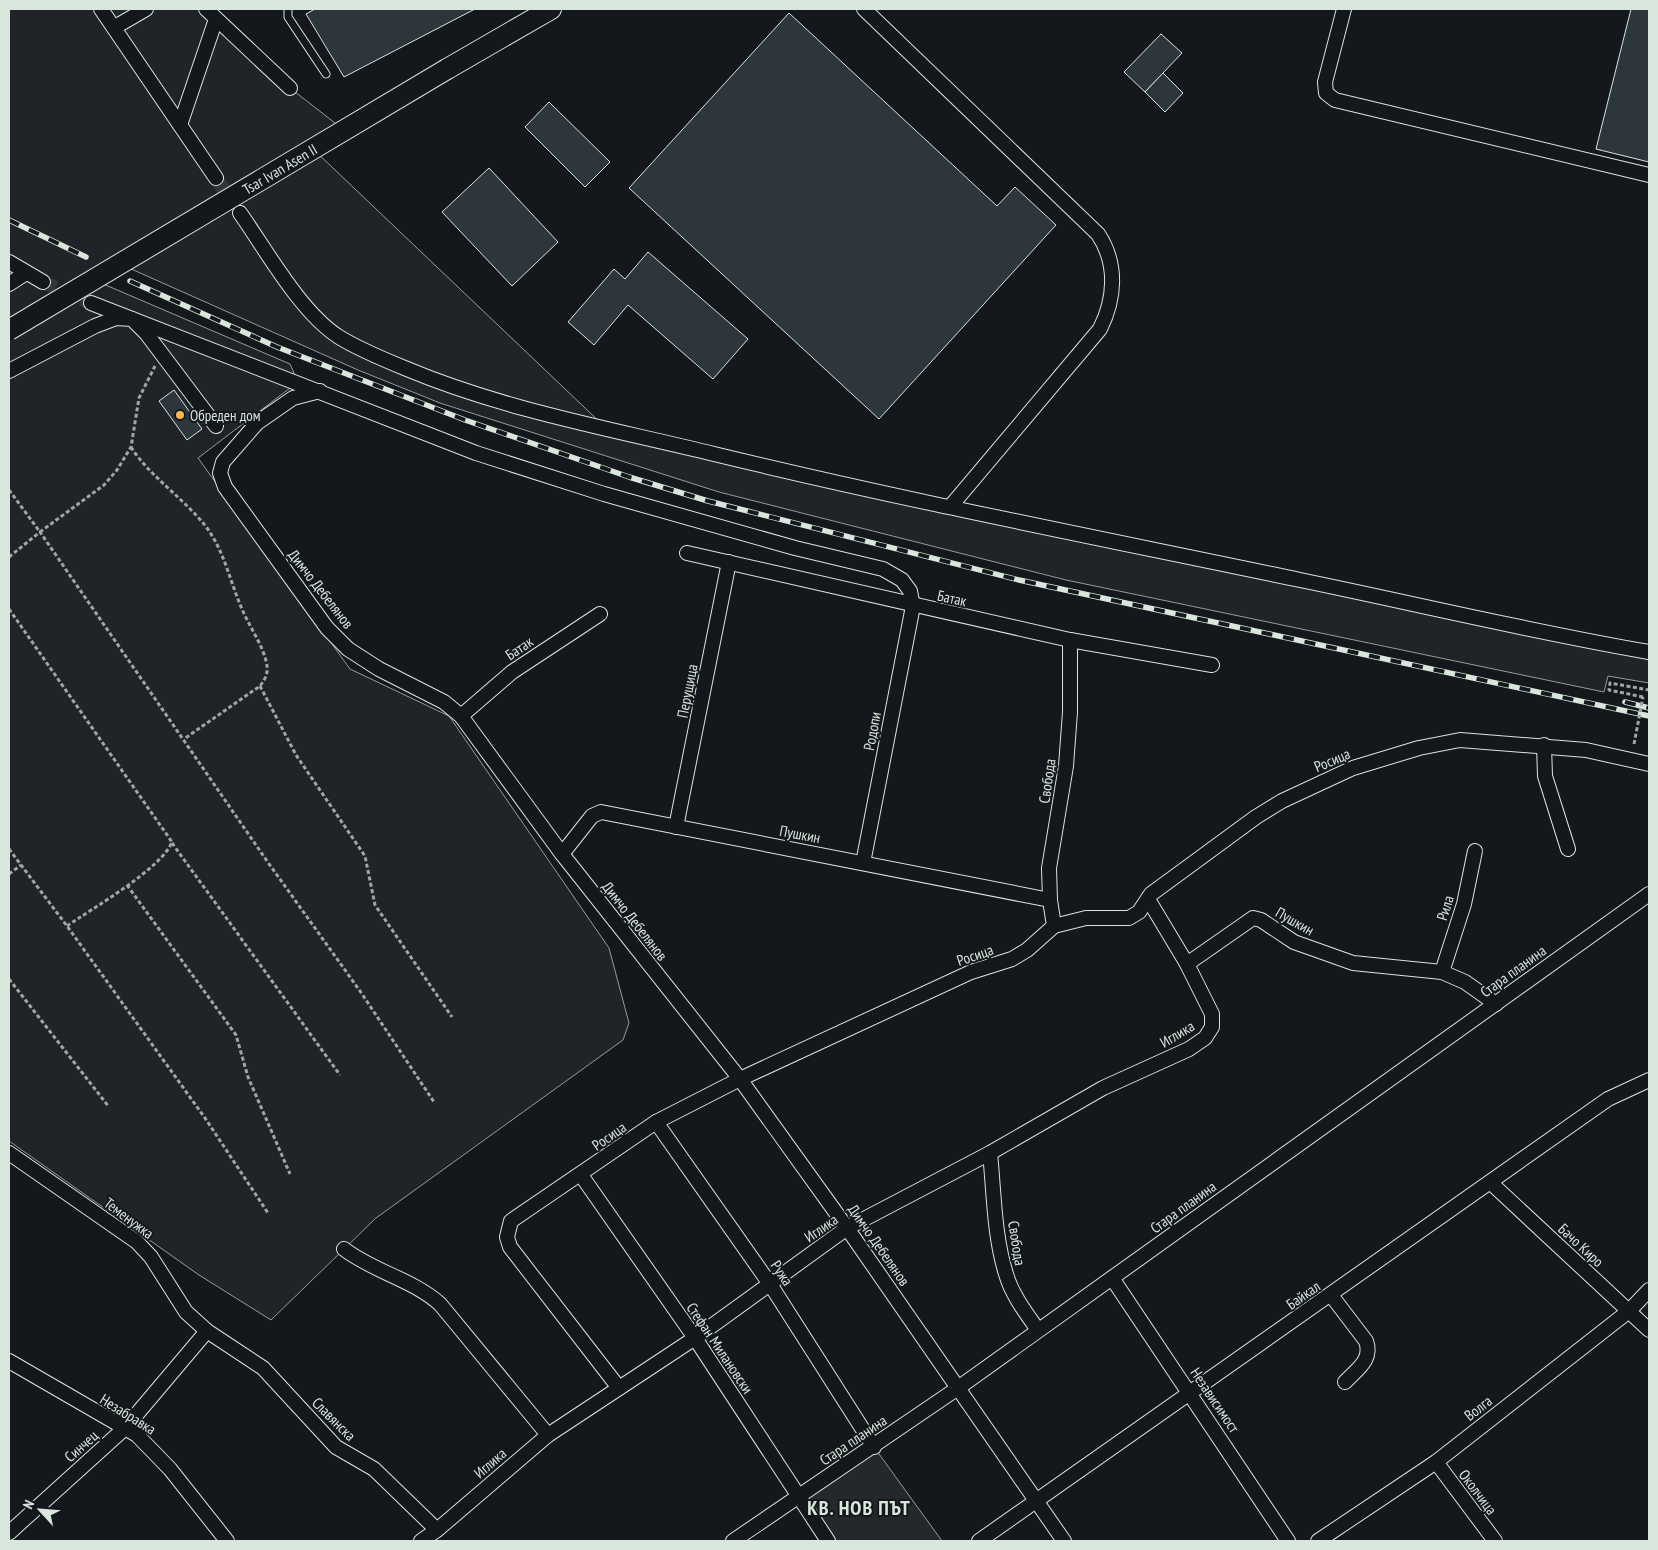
<svg xmlns="http://www.w3.org/2000/svg" width="1658" height="1550" font-family="'PT Sans Narrow',sans-serif">
<style>
.green{fill:#202428;stroke:#939e99}
.parking{fill:#24282b;stroke:#939e99}
.building{fill:#2c363c;stroke:#d8e6dc}
.lines{fill:none;stroke-linecap:round;stroke-linejoin:round}
.street-tunnel{stroke:#313739;stroke-width:14;stroke-dasharray:14 7;stroke-linecap:butt}
.lane-casing{stroke:#d8e6dc;stroke-width:9}
.street-casing{stroke:#d8e6dc;stroke-width:16}
.secondary-casing{stroke:#d8e6dc;stroke-width:22}
.path{stroke:#9da8a2;stroke-width:3;stroke-dasharray:4 2.5;stroke-linecap:butt}
.lane{stroke:#14181c;stroke-width:7}
.street{stroke:#14181c;stroke-width:14}
.secondary{stroke:#14181c;stroke-width:20}
.rail-casing{stroke:#d8e6dc;stroke-width:5.5}
.rail{stroke:#14181c;stroke-width:4;stroke-dasharray:11;stroke-linecap:butt}
.secondary-bridge-casing{stroke:#d8e6dc;stroke-width:22;stroke-linecap:butt}
.path-bridge{stroke:#9da8a2;stroke-width:3;stroke-dasharray:4 2.5;stroke-linecap:butt}
.secondary-bridge{stroke:#14181c;stroke-width:20}
.poi-dot{fill:#ffb74d;stroke:#14181c;stroke-width:2}
.labels{text-anchor:middle;dominant-baseline:central;stroke-width:4;stroke-linejoin:round;paint-order:stroke}
.street-label{font-size:15px;fill:#d8e6dc;stroke:#14181c}
.poi-label{font-size:15px;fill:#d8e6dc;stroke:#14181c;text-anchor:start}
.district-label{font-size:20px;font-weight:bold;letter-spacing:1px;fill:#d8e6dc;stroke:#14181c}
</style>
<rect width="100%" height="100%" fill="#14181c"/>
<path class="green" d="M9 9H206L290 88 344 130 313 149 605 427 1649 652V683L1608 676 1604 692 1066 580 719 492 440 403 358 370 120 264 94 280 290 364 298 382 198 458 350 669 449 716 609 948 629 1023 623 1040 376 1218 271 1320 199 1275 9 1141Z"/>
<path class="parking" d="M874 1447 942 1541H828L798 1498Z"/>
<g class="building">
<path d="M315 9H475L344 77 306 14Z"/>
<path d="M1631 9H1649V162L1596 149Z"/>
<path d="M789 13 997 206 1015 187 1056 225 879 419 629 188Z"/>
<path d="M1161 34 1182 53 1145 92 1124 72Z"/>
<path d="M1163 73 1183 93 1165 112 1145 92Z"/>
<path d="M549 102 610 162 585 187 525 127Z"/>
<path d="M489 168 558 242 512 286 442 212Z"/>
<path d="M648 252 748 339 713 379 628 305 594 345 568 322 614 269 625 279Z"/>
<path d="M174 390 202 429 187 440 159 401Z"/>
</g>
<g class="lines">
<g class="street-tunnel">
<path d="M216 178 240 213"/>
<path d="M43 282 91 303"/>
</g>
<g class="lane-casing">
<path id="lane" d="M288 9V17L326 74"/>
</g>
<g class="street-casing">
<g id="street">
<path d="M101 9 216 178"/>
<path d="M206 9 290 88"/>
<path d="M864 9 1098 234C1118 264 1115 299 1100 329L950 507"/>
<path d="M1344 9 1325 82 1326 93 1335 100 1649 175"/>
<path d="M115 27 146 9"/>
<path d="M180 125 216 19"/>
<path d="M240 213C266 250 301 313 339 337 360 350 385 360 407 369 505 410 612 429 714 454 908 501 1104 539 1300 580 1417 604 1532 632 1649 652"/>
<path d="M9 262 43 282"/>
<path d="M9 284 26 273"/>
<path d="M91 303 476 453 604 494 795 548 883 569 902 580 910 591 913 606 863 863"/>
<path d="M9 371 95 326 116 318 132 319 146 333 216 426"/>
<path d="M320 391 293 398 257 423 223 462 220 473 225 487 327 628 348 649 379 669 444 702 461 716 562 854 740 1079 847 1228 1064 1541"/>
<path d="M687 553 1070 640 1212 665"/>
<path d="M461 716 512 672 600 614"/>
<path d="M1544 745 1545 776 1568 849"/>
<path d="M676 827 729 562"/>
<path d="M562 854 592 816 601 812 1050 900"/>
<path d="M1148 899 1187 964 1253 918 1261 920 1294 942 1353 963 1442 972 1465 982 1496 1004"/>
<path d="M1054 926 1050 900 1049 868 1066 766 1070 712V640"/>
<path d="M1442 972 1464 904 1475 851"/>
<path d="M656 1122 770 1284 874 1447"/>
<path d="M9 1153 137 1242 151 1257 186 1312 207 1331 263 1368 336 1447 374 1469 437 1530"/>
<path d="M990 1153C994 1192 994 1236 1006 1274 1012 1295 1026 1313 1038 1330"/>
<path d="M581 1175 695 1338 828 1541"/>
<path d="M1491 1183 1649 1330"/>
<path d="M344 1249C374 1272 412 1279 440 1304L548 1435"/>
<path d="M1112 1278 1288 1541"/>
<path d="M1331 1295 1366 1341C1373 1360 1357 1369 1345 1382"/>
<path d="M9 1361 137 1435 170 1469 227 1541"/>
<path d="M619 1388 510 1247 507 1237 511 1221 656 1122 740 1079 971 972 1012 959 1027 950 1054 926 1086 918H1129L1139 912 1151 894 1256 817 1282 801 1353 768 1419 748 1460 740 1586 750 1649 764"/>
<path d="M1436 1462 1495 1541"/>
<path d="M9 1533 125 1428 207 1331"/>
<path d="M421 1541 437 1530 548 1435 695 1338 847 1228 990 1153 1103 1088 1189 1049 1205 1038 1212 1027V1014L1187 964"/>
<path d="M733 1541 958 1388 1649 894"/>
<path d="M979 1541 1608 1099 1649 1080"/>
<path d="M1318 1541 1436 1462 1629 1311 1649 1290"/>
</g>
</g>
<g class="secondary-casing">
<path id="secondary" d="M447 69 551 9"/>
</g>
<g class="path">
<path d="M131 447C149 476 185 499 207 528 225 553 230 582 242 609 249 626 262 644 266 661 269 672 266 678 260 686L184 739"/>
<path d="M9 490 40 532 104 485 117 470 131 447 139 398 155 366"/>
<path d="M9 557 40 532 267 861 360 991 434 1102"/>
<path d="M9 609 172 842C161 869 93 908 67 926"/>
<path d="M260 686 296 755 365 856 375 905 452 1017"/>
<path d="M1643 697 1609 690 1610 683 1649 690"/>
<path d="M172 843 340 1075"/>
<path d="M9 849 67 926 205 1118 268 1213"/>
<path d="M9 874 21 865"/>
<path d="M127 885 236 1035 248 1077 290 1174"/>
<path d="M9 979 109 1107"/>
</g>
<use href="#lane" class="lane"/>
<use href="#street" class="street"/>
<use href="#secondary" class="secondary"/>
<g class="rail-casing">
<g id="rail">
<path d="M9 220 86 257"/>
<path d="M130 281 277 347 465 420 629 477 708 501 1019 580 1649 716"/>
<path d="M1625 702 1649 708"/>
</g>
</g>
<use href="#rail" class="rail"/>
<g class="secondary-bridge-casing">
<g id="secondary-bridge">
<path id="s1" d="M9 330 447 69"/>
</g>
</g>
<path class="path-bridge" d="M1634 744 1643 697"/>
<use href="#secondary-bridge" class="secondary-bridge"/>
</g>
<circle class="poi-dot" cx="180" cy="415" r="5"/>
<g class="labels">
<g class="street-label">
<text stroke="none"><textPath href="#s1" startOffset="315">Tsar Ivan Asen II</textPath></text>
<text transform="translate(321 589) rotate(52)">Димчо Дебелянов</text>
<text transform="translate(952 598) rotate(12)">Батак</text>
<text transform="translate(519 648) rotate(-34)">Батак</text>
<text transform="translate(687 691) rotate(-79)">Перущица</text>
<text transform="translate(872 731) rotate(-79)">Родопи</text>
<text transform="translate(1332 760) rotate(-23)">Росица</text>
<text transform="translate(1047 781) rotate(-82)">Свобода</text>
<text transform="translate(800 834) rotate(11)">Пушкин</text>
<text transform="translate(1445 908) rotate(-73)">Рила</text>
<text transform="translate(635 921) rotate(52)">Димчо Дебелянов</text>
<text transform="translate(1295 921) rotate(30)">Пушкин</text>
<text transform="translate(975 955) rotate(-19)">Росица</text>
<text transform="translate(1513 971) rotate(-36)">Стара планина</text>
<text transform="translate(1177 1034) rotate(-31)">Иглика</text>
<text transform="translate(609 1136) rotate(-35)">Росица</text>
<text transform="translate(1183 1207) rotate(-36)">Стара планина</text>
<text transform="translate(129 1218) rotate(37)">Теменужка</text>
<text transform="translate(821 1228) rotate(-35)">Иглика</text>
<text transform="translate(1017 1243) rotate(81)">Свобода</text>
<text transform="translate(879 1245) rotate(55)">Димчо Дебелянов</text>
<text transform="translate(1581 1245) rotate(43)">Бачо Киро</text>
<text transform="translate(782 1273) rotate(56)">Ружа</text>
<text transform="translate(1303 1295) rotate(-35)">Байкал</text>
<text transform="translate(720 1348) rotate(56)">Стефан Милановски</text>
<text transform="translate(1215 1400) rotate(56)">Независимост</text>
<text transform="translate(1478 1408) rotate(-38)">Волга</text>
<text transform="translate(128 1414) rotate(32)">Незабравка</text>
<text transform="translate(334 1419) rotate(45)">Славянска</text>
<text transform="translate(853 1440) rotate(-34)">Стара планина</text>
<text transform="translate(81 1446) rotate(-42)">Синчец</text>
<text transform="translate(490 1463) rotate(-41)">Иглика</text>
<text transform="translate(1478 1492) rotate(53)">Околчица</text>
</g>
<g class="poi-label">
<text x="190" y="415">Обреден дом</text>
</g>
<g class="district-label">
<text x="859" y="1508">КВ. НОВ ПЪТ</text>
</g>
</g>
<rect width="1658" height="1550" fill="none" stroke="#d8e6dc" stroke-width="20"/>
<g transform="translate(40 1510) rotate(296)" stroke="#14181c" stroke-width="4" paint-order="stroke">
<path d="M0-4L9 19L0 12L-9 19Z" fill="#d8e6dc"/>
<text y="-8" font-size="14" font-weight="bold" text-anchor="middle" fill="#d8e6dc">N</text>
</g>
</svg>
